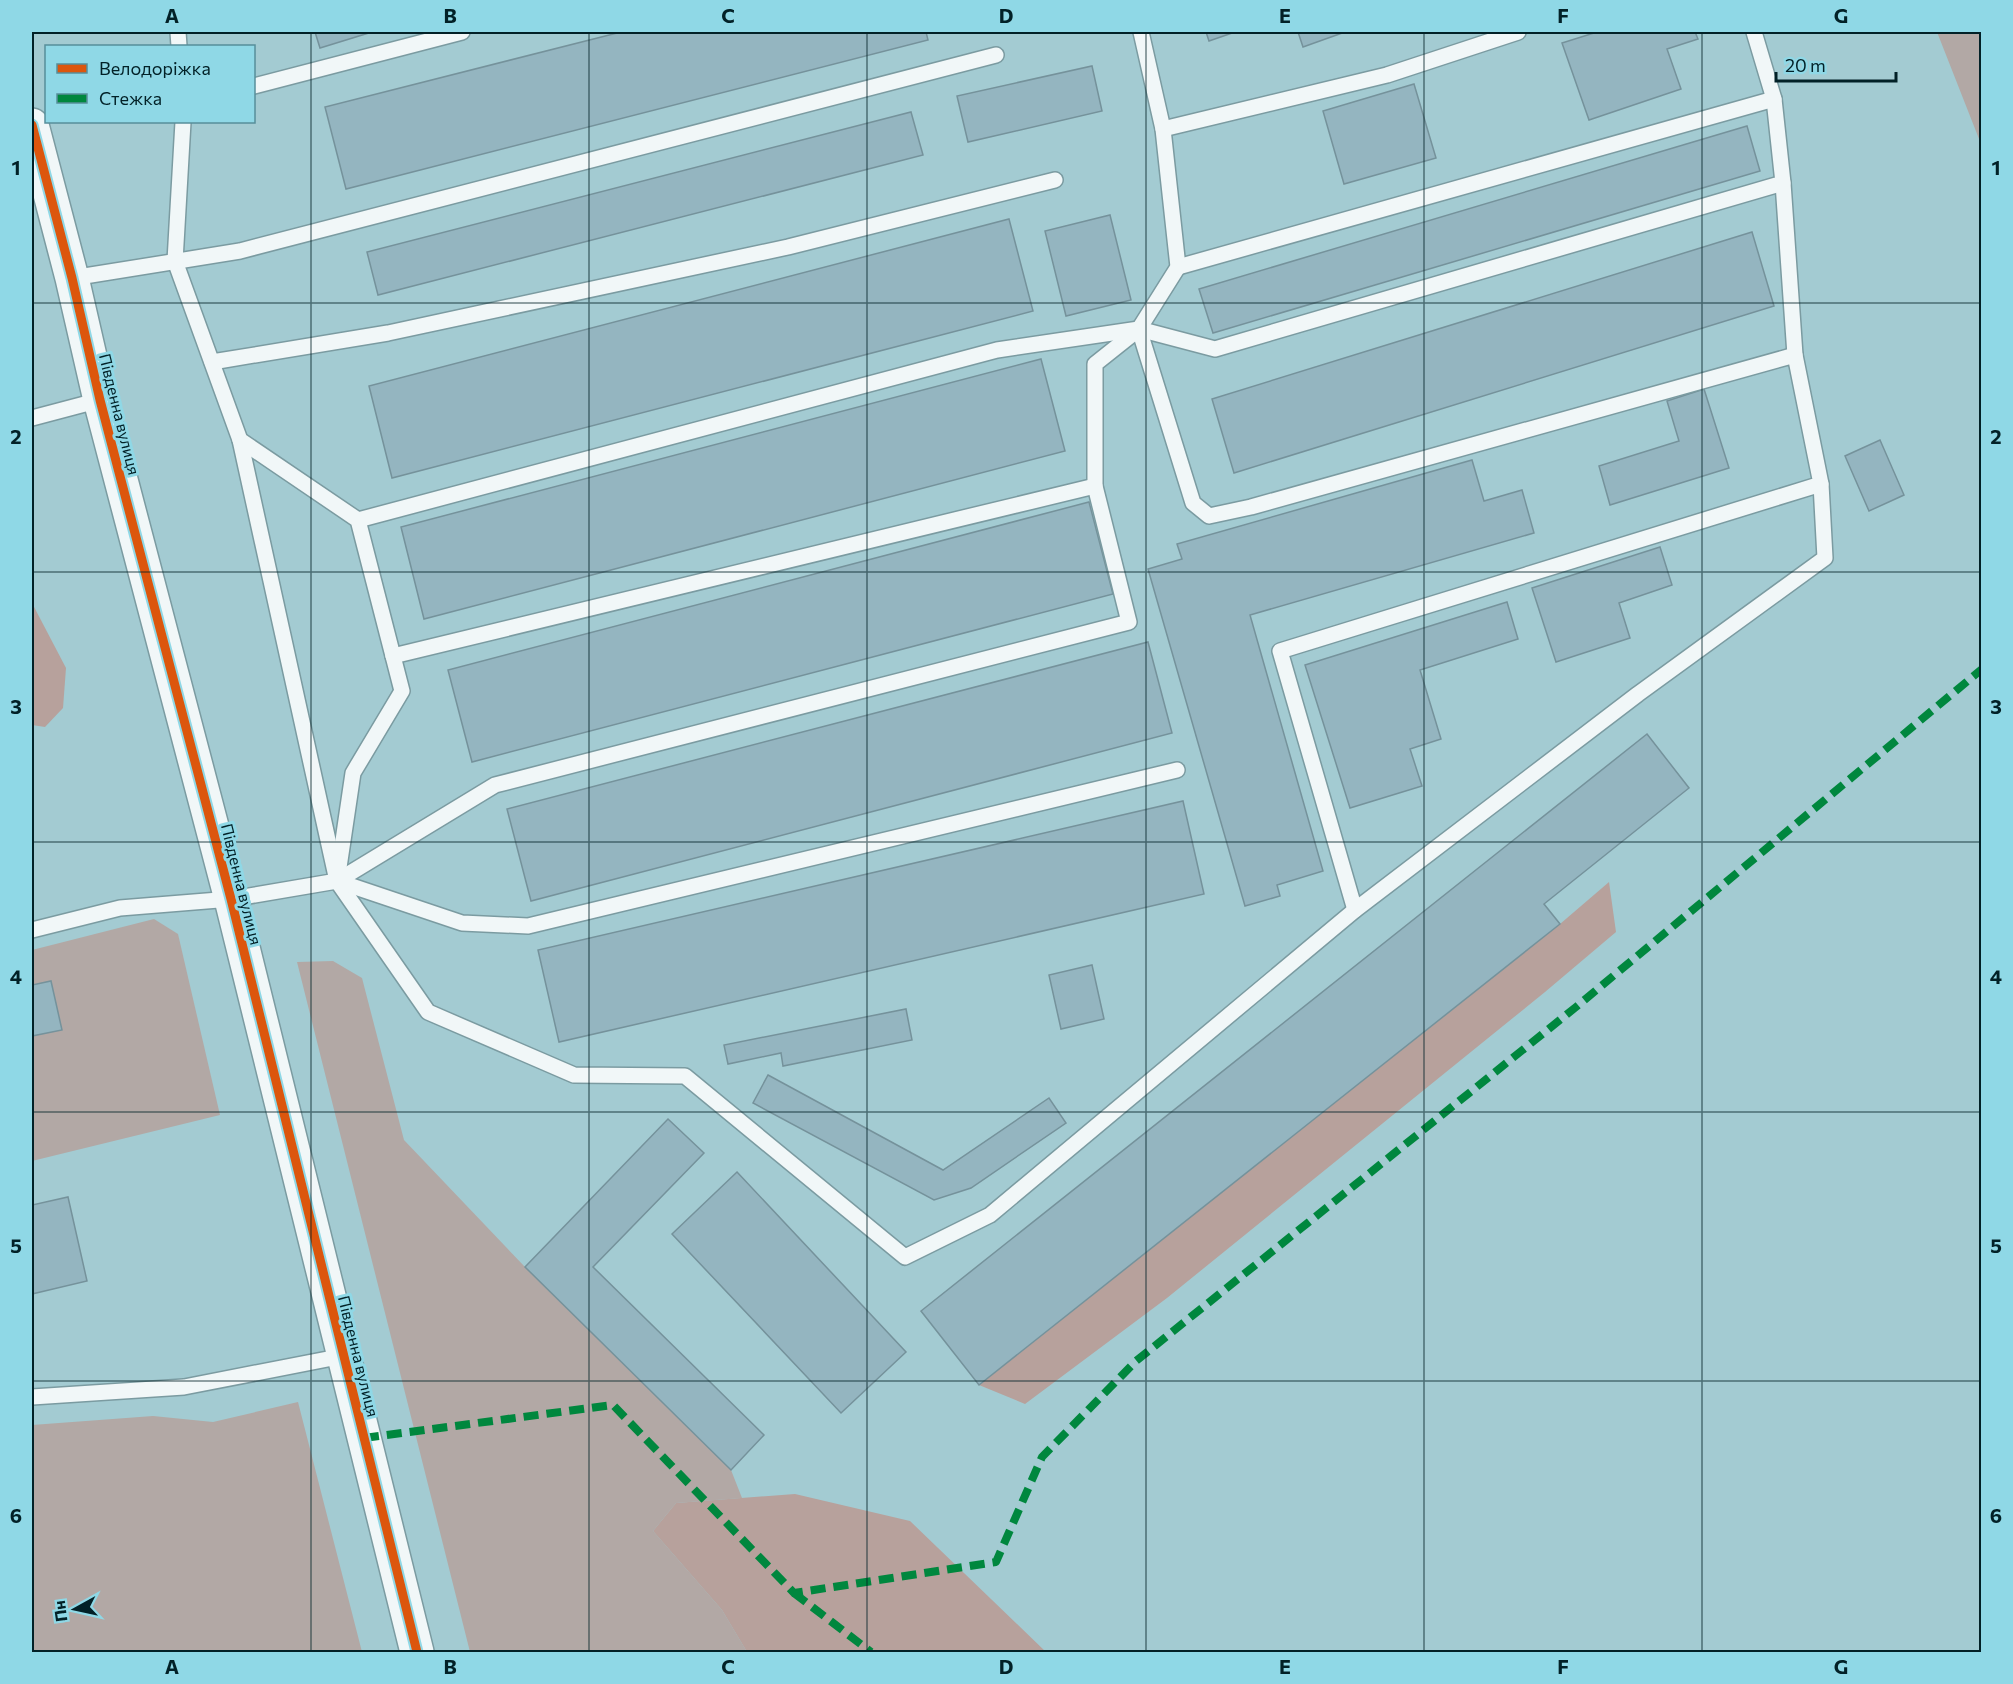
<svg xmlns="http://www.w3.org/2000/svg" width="2013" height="1684" font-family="Commissioner,sans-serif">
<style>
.green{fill:#b2a8a5}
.forest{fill:#b7a19c}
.building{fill:#94b5c0;stroke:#75929b;stroke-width:1.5}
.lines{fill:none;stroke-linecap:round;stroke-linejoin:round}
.service-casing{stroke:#7b9ba1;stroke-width:18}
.tertiary-casing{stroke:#7b9ba1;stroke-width:36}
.service{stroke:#f1f7f8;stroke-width:15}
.tertiary{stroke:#f1f7f8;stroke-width:33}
.quiet{stroke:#00873e;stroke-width:8;stroke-dasharray:15 8;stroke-linecap:butt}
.cycleway-casing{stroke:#8fd8e6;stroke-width:13}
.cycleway{stroke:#dc560d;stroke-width:9}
.grid{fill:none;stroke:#022127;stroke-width:1.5;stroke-opacity:0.55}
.labels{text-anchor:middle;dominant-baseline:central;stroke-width:6;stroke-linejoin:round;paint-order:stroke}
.street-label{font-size:16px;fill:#022127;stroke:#8fd8e6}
.neatline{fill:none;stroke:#022127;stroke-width:2}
.grid-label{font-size:20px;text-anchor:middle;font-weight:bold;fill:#022127}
</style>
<rect width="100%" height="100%" fill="#a3cbd2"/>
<g class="green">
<path d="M1937 32H1981V145V144Z"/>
<path d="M154 919 178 934 220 1115 32 1161V950Z"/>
<path d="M333 961 362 978 404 1140 525 1267 731 1470 742 1498 676 1503 653 1531 722 1610 747 1652H470L297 962Z"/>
<path d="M298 1402 362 1652H32V1425L153 1416 213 1422Z"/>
</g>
<g class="forest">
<path d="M32 603 66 668 63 708 45 727 32 725Z"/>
<path d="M1609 882 1616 932 1545 992 1167 1298 1025 1404 979 1385 1560 924Z"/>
<path d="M795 1494 910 1521 1046 1652H747L722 1610 653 1531 676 1503Z"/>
</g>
<g class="building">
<path d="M315 32H372L320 48Z"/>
<path d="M621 32H926L928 40 346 189 325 107Z"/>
<path d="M1206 32H1235L1209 41Z"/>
<path d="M1298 32H1345L1303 47Z"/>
<path d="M1597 32H1695L1698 39 1667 49 1681 89 1589 120 1562 43Z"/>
<path d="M1092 66 1102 111 968 142 957 96Z"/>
<path d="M1414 84 1436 158 1344 184 1323 111Z"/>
<path d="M911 112 923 155 378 295 367 252Z"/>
<path d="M1747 126 1760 171 1213 333 1199 289Z"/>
<path d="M1110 215 1131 300 1066 316 1045 231Z"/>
<path d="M1009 219 1033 311 392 478 369 386Z"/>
<path d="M1752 232 1774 306 1234 473 1212 399Z"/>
<path d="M1041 359 1065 451 424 619 401 527Z"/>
<path d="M1704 389 1729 468 1610 505 1599 466 1679 441 1667 401Z"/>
<path d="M1880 440 1904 495 1869 511 1845 456Z"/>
<path d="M1472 460 1484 501 1522 490 1534 533 1250 615 1323 871 1277 885 1280 896 1245 906 1148 569 1182 559 1177 544Z"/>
<path d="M1089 502 1113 594 472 762 448 670Z"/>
<path d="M1660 547 1672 585 1619 603 1630 638 1556 662 1532 588Z"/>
<path d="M1507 602 1518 639 1420 670 1441 739 1410 749 1422 786 1350 808 1305 665Z"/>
<path d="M1148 642 1172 733 531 901 507 809Z"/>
<path d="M1647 734 1689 788 1544 904 1560 924 979 1385 921 1311Z"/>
<path d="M1183 801 1204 894 559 1042 538 950Z"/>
<path d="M1092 965 1104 1019 1061 1029 1049 975Z"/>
<path d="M51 981 62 1030 32 1036V985Z"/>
<path d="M906 1009 912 1040 783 1066 781 1053 728 1064 724 1045Z"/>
<path d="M768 1075 943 1170 1049 1098 1066 1123 971 1188 934 1200 753 1103Z"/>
<path d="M668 1119 704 1153 593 1267 764 1435 731 1470 525 1267Z"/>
<path d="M737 1172 906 1352 841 1413 672 1234Z"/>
<path d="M68 1197 87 1281 32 1294V1205Z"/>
</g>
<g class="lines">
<g class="service-casing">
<g id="service">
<path d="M178 32 179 46"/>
<path d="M1754 32 1774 99"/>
<path d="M254 86 462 32"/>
<path d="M1163 129 1387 75 1518 32"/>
<path d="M1783 183 1795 355"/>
<path d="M72 278 240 251 996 55"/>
<path d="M1139 329 1193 503 1209 516 1251 507 1795 355 1821 484 1280 651 1355 910"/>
<path d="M212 362 388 333 788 247 1055 180"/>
<path d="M32 418 100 400"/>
<path d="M240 440 337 881 428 1012 574 1075 685 1076 905 1257 990 1215 1355 910 1638 694 1825 558 1821 484"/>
<path d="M358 520 997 350 1139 329 1215 349 1783 183 1774 99 1178 267"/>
<path d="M393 656 1095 486"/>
<path d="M337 881 495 785 1129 622 1095 486V364L1139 329 1178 267 1163 129 1141 32"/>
<path d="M337 881 462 923 528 926 1177 770"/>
<path d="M32 930 120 908 231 899 337 881 353 773 402 691 358 520 240 440 175 261 183 122"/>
<path d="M32 1397 184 1387 343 1356"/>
</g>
</g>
<g class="tertiary-casing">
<path id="tertiary" d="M32 125 72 278 100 400 231 899 417 1652"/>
</g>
<use href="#service" class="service"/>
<use href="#tertiary" class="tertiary"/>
<g class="quiet">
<path d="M364 1438 613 1405 794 1593 996 1562 1042 1457 1136 1361 1576 1007 1982 669"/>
<path d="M794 1593 871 1652"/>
</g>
<g class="cycleway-casing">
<path id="cycleway" d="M32 125 72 278 100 400 231 899 417 1652"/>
</g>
<use href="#cycleway" class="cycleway"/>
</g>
<path class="grid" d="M311 32V1652M589 32V1652M867 32V1652M1146 32V1652M1424 32V1652M1702 32V1652M32 303H1982M32 572H1982M32 842H1982M32 1112H1982M32 1381H1982"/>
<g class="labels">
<g class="street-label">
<text transform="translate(120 414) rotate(76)">Південна вулиця</text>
<text transform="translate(242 884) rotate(76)">Південна вулиця</text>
<text transform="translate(359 1356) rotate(76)">Південна вулиця</text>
</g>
</g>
<rect width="2013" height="1684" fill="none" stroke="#8fd8e6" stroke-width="66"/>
<rect x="45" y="45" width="210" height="78" fill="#8fd8e6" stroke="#578f9a" stroke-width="1.5"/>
<rect x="57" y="64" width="30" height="9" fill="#dc560d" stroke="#578f9a" stroke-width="1.5"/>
<text x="99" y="75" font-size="18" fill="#022127">Велодоріжка</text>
<rect x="57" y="94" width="30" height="9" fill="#00873e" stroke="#578f9a" stroke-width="1.5"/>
<text x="99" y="105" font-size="18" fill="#022127">Стежка</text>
<g transform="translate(75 1609) rotate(262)" stroke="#8fd8e6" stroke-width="4.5" paint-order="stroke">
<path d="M0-4.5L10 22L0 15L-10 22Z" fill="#022127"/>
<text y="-9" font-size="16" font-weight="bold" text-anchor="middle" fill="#022127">Пн</text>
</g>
<path d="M1776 72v9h120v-9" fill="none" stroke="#022127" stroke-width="3"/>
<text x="1785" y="72" font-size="18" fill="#022127" stroke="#8fd8e6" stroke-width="4.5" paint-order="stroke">20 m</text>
<rect x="33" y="33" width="1947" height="1618" class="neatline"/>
<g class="grid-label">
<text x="172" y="23">A</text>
<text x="450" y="23">B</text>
<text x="728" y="23">C</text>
<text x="1006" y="23">D</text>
<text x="1285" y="23">E</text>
<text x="1563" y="23">F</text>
<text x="1841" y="23">G</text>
<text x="16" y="175">1</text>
<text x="1996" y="175">1</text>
<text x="16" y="444">2</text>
<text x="1996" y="444">2</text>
<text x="16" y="714">3</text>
<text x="1996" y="714">3</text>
<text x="16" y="984">4</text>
<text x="1996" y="984">4</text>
<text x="16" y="1253">5</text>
<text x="1996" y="1253">5</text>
<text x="16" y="1523">6</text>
<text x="1996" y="1523">6</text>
<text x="172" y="1674">A</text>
<text x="450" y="1674">B</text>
<text x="728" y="1674">C</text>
<text x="1006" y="1674">D</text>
<text x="1285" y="1674">E</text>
<text x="1563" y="1674">F</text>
<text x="1841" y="1674">G</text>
</g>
</svg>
